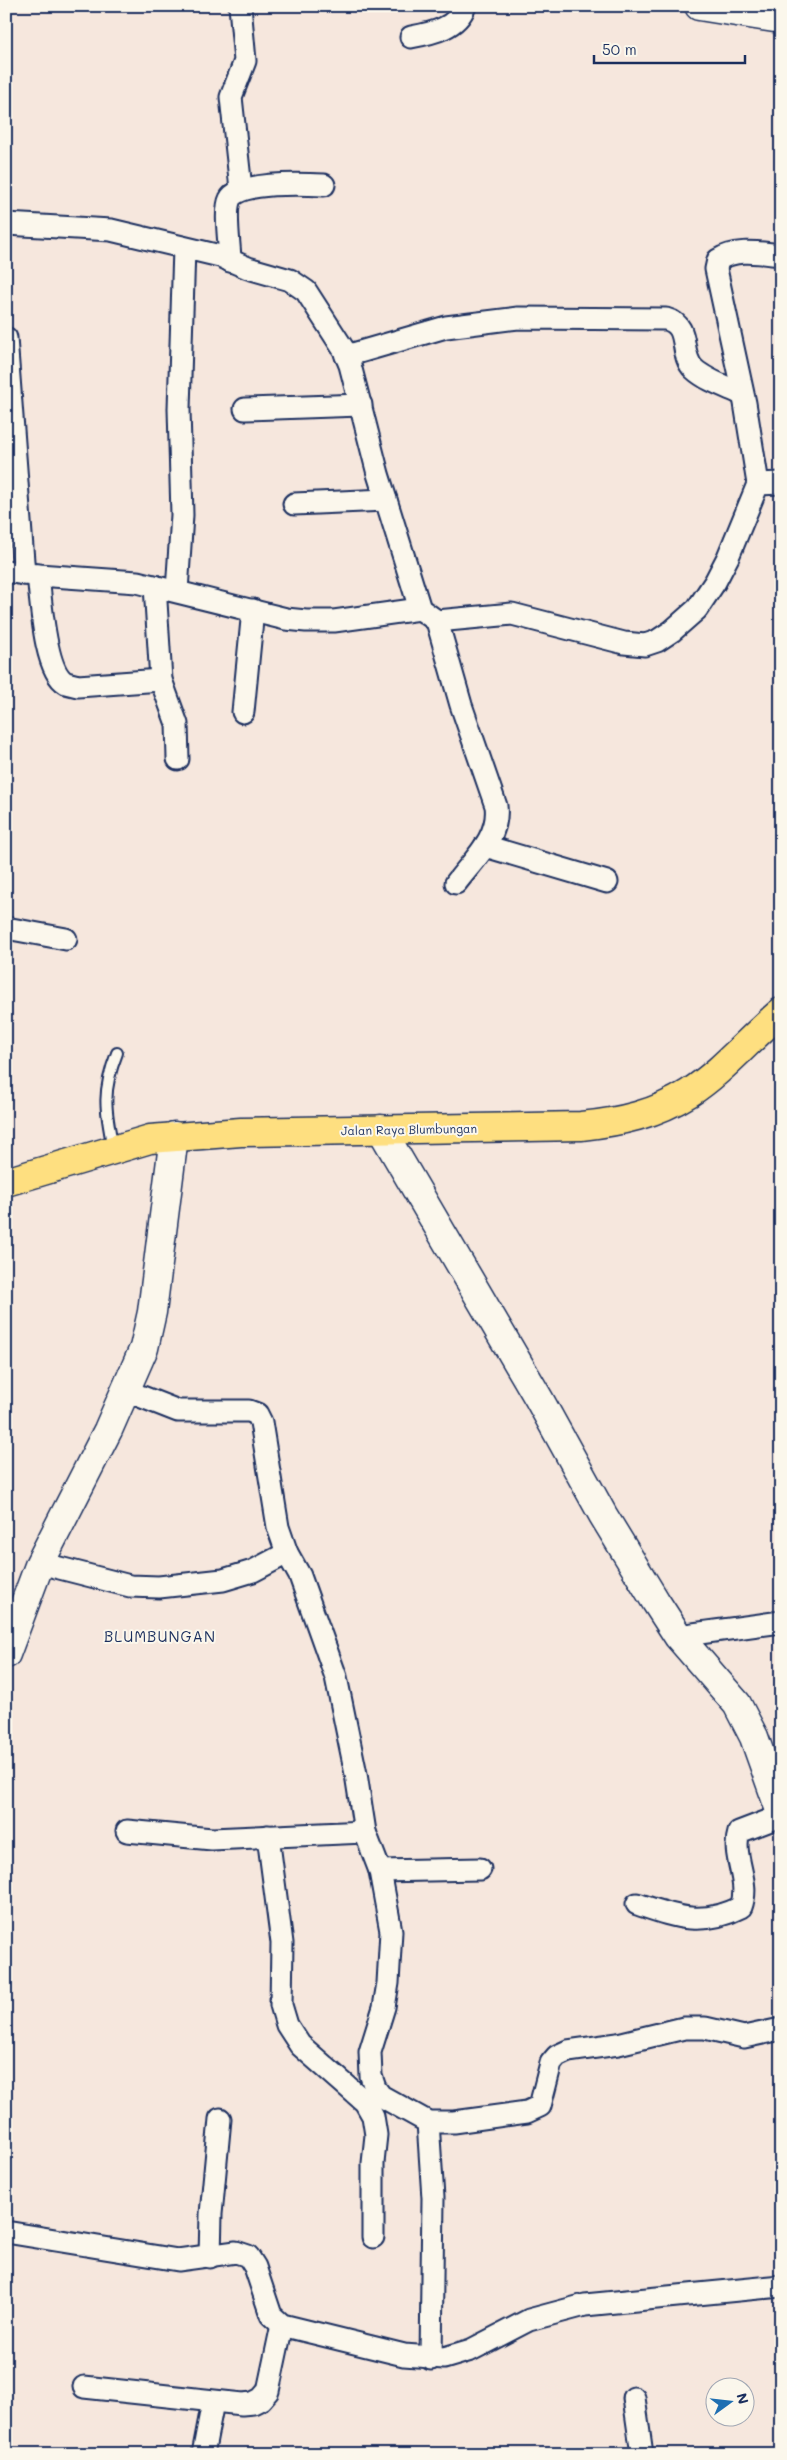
<svg xmlns="http://www.w3.org/2000/svg" width="787" height="2460" font-family="Mali,sans-serif">
<style>
.lines{fill:none;stroke-linecap:round;stroke-linejoin:round}
.lane-casing{stroke:#1b2f5e;stroke-width:14}
.street-casing{stroke:#1b2f5e;stroke-width:25}
.secondary-casing{stroke:#1b2f5e;stroke-width:31}
.primary-casing{stroke:#1b2f5e;stroke-width:31}
.lane{stroke:#fbf7ec;stroke-width:10}
.street{stroke:#fbf7ec;stroke-width:21}
.secondary{stroke:#fbf7ec;stroke-width:28}
.primary{stroke:#fedf80;stroke-width:28}
.labels{text-anchor:middle;dominant-baseline:central;stroke-width:4;stroke-linejoin:round;paint-order:stroke}
.street-label{font-size:12px;fill:#1b2f5e;stroke:#fbf7ec}
.quarter-label{font-size:15px;letter-spacing:1px;fill:#1b2f5e;stroke:#fbf7ec}
</style>
<rect width="100%" height="100%" fill="#f6e7dd"/>
<filter id="ink" filterUnits="userSpaceOnUse"><feTurbulence type="fractalNoise" baseFrequency=".02" numOctaves="2"/><feDisplacementMap in="SourceGraphic" scale="10" xChannelSelector="R" yChannelSelector="G"/><feConvolveMatrix kernelMatrix="1 2 1 2 8 2 1 2 1" color-interpolation-filters="sRGB"/></filter>
<g filter="url(#ink)">
<g class="lines">
<g class="lane-casing">
<path id="lane" d="M113 1148C105 1109 102 1091 117 1053"/>
</g>
<g class="street-casing">
<g id="street">
<path d="M240 6 245 61 231 97 241 189"/>
<path d="M411 37C433 33 457 28 465 6"/>
<path d="M6 224 111 230 220 256 248 268 290 280 306 291 344 350 350 365 378 474 420 609 437 621 461 705 496 806C500 837 474 859 456 883"/>
<path d="M230 261C230 246 224 211 230 199 238 181 306 184 324 185"/>
<path d="M6 338 24 574"/>
<path d="M346 356 446 327 518 318 666 319C692 326 678 354 694 369 707 381 727 387 742 394"/>
<path d="M245 409 361 405"/>
<path d="M758 484 745 403 716 269 718 260C736 248 760 253 781 255"/>
<path d="M294 504 386 500"/>
<path d="M6 571 24 574 137 582 286 619 306 621H334L420 609"/>
<path d="M38 575C41 599 44 671 66 683 70 684 74 685 78 686L161 680"/>
<path d="M155 586 161 680 177 724 178 759"/>
<path d="M177 591 182 515 179 409 184 248"/>
<path d="M437 621 512 614 624 643 645 645 657 641 672 631 697 609 715 582 728 557 758 484 781 483"/>
<path d="M243 712 253 610"/>
<path d="M485 846 607 882"/>
<path d="M6 928 66 939"/>
<path d="M127 1391 178 1411H249L257 1414 261 1422 278 1527 287 1553 300 1576 336 1677 356 1774 365 1832 380 1871 391 1931 388 1983 384 2007 370 2052 371 2076 375 2088 381 2096 428 2122H454L527 2112 540 2106 551 2063 557 2056 568 2051 618 2044 684 2028H705L744 2037 781 2029"/>
<path d="M40 1563 130 1586 159 1587 223 1580 253 1571 287 1553"/>
<path d="M678 1636 781 1622"/>
<path d="M127 1831 212 1839 365 1832"/>
<path d="M268 1836 282 1943 281 2005 287 2025 300 2045 365 2102 373 2116 376 2135 373 2163V2237"/>
<path d="M380 1871 480 1869"/>
<path d="M637 1904C676 1917 702 1927 741 1907 751 1881 731 1857 739 1832L781 1816"/>
<path d="M428 2122 433 2198 431 2359"/>
<path d="M6 2232 178 2260 236 2252 248 2256 255 2267 271 2315 282 2325 404 2355 444 2358 471 2350 529 2320 585 2305 781 2286"/>
<path d="M210 2257 211 2214 220 2119"/>
<path d="M84 2387 242 2404 253 2403 261 2399 268 2391 282 2325"/>
<path d="M634 2398 642 2454"/>
<path d="M203 2454 213 2402"/>
</g>
</g>
<g class="secondary-casing">
<g id="secondary">
<path d="M699 6 781 19"/>
<path d="M381 1129 539 1399 603 1515 656 1602 678 1636 737 1704 754 1737 781 1813"/>
<path d="M6 1654 40 1563 108 1430 144 1348 152 1312 174 1136"/>
</g>
</g>
<g class="primary-casing">
<path id="primary" d="M6 1182 150 1139 241 1132 581 1126C620 1122 656 1114 689 1093 723 1071 750 1038 781 1012"/>
</g>
<use href="#lane" class="lane"/>
<use href="#street" class="street"/>
<use href="#secondary" class="secondary"/>
<use href="#primary" class="primary"/>
</g>
</g>
<g class="labels">
<g class="street-label">
<text transform="translate(409 1129) rotate(-1)">Jalan Raya Blumbungan</text>
</g>
<g class="quarter-label">
<text x="160" y="1636">BLUMBUNGAN</text>
</g>
</g>
<rect width="787" height="2460" fill="none" stroke="#fbf7ec" stroke-width="25"/>
<rect x="12" y="12" width="762" height="2435" fill="none" stroke="#1b2f5e" stroke-width="2" filter="url(#ink)"/>
<g transform="translate(730 2402) rotate(75)"><circle r="24" fill="#fbf7ec" stroke="#a1a7b3"/>
<path d="M0-4L9 19L0 12L-9 19Z" fill="#1f6fb2"/>
<text y="-8" font-size="14" font-weight="bold" text-anchor="middle" fill="#1b2f5e">N</text>
</g>
<path d="M594 55v8h151v-8" fill="none" stroke="#1b2f5e" stroke-width="2.5"/>
<text x="602" y="55" font-size="15" fill="#1b2f5e" stroke="#fbf7ec" stroke-width="4" paint-order="stroke">50 m</text>
</svg>
